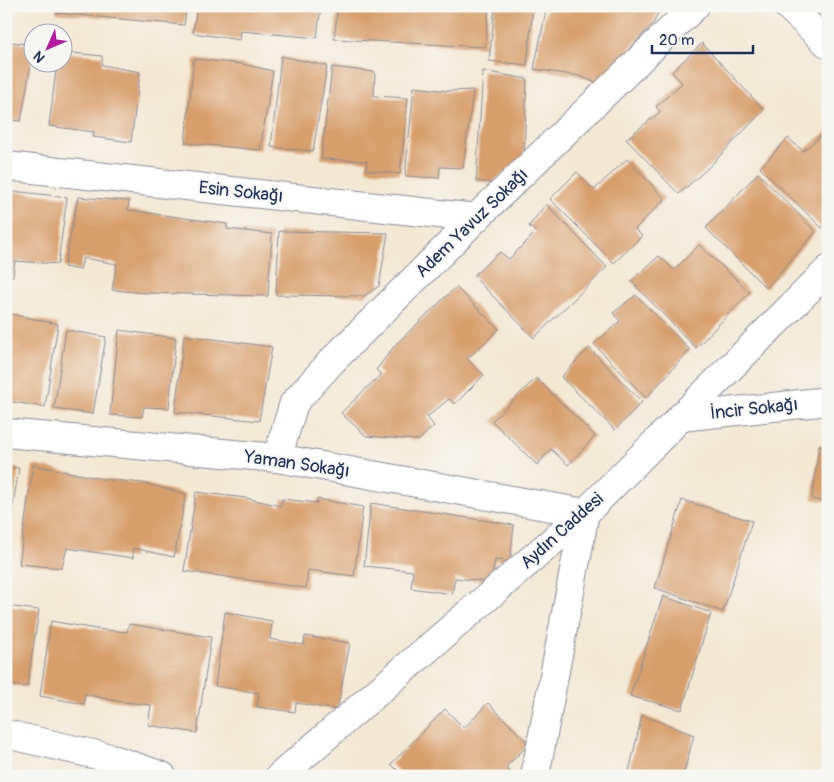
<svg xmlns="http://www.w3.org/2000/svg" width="834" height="782" font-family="Pangolin,sans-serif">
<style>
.building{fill:#d79f6c}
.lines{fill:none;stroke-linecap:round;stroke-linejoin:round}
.minor-casing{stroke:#878c99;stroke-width:30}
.tertiary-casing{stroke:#878c99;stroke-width:30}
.minor{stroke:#fff;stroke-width:28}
.tertiary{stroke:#fff;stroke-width:28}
.labels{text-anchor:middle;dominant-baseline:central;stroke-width:4;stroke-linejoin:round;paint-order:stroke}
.street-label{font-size:18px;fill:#1b2f5e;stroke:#f6f6f2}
</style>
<rect width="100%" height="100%" fill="#f6f6f2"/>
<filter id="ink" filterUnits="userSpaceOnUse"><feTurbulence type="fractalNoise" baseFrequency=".02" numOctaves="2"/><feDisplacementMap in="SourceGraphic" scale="10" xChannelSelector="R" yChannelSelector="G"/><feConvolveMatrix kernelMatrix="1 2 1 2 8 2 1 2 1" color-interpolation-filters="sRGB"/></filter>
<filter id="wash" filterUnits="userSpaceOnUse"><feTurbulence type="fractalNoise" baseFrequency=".0096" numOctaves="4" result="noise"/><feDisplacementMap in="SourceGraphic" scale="20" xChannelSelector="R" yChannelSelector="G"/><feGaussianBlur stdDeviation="1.12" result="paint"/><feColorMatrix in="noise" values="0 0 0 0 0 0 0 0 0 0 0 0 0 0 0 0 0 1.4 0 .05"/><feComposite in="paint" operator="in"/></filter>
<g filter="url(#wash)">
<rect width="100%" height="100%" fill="#f3e8d4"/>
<g id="blocks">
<g class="building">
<path d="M57 6H187L184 25 56 13Z"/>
<path d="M197 6H321L317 38 241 31 240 40 193 33Z"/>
<path d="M338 6H489L485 47 334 39Z"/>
<path d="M495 6H533L527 65 489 61Z"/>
<path d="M547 6H661L653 24 597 83 579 76 534 69Z"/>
<path d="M813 6H828V21Z"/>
<path d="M6 41 32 45V58L21 121 6 120Z"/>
<path d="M702 43 764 110 710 166 679 194 626 139 660 112 656 107 682 83 672 72Z"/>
<path d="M62 52 102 56V65L140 72 131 142 93 137 94 132 49 126 57 62H62Z"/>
<path d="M281 56 327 66 313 151 271 147Z"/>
<path d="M194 59 242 64 273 71 260 150 185 143Z"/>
<path d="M332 67 375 72 374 96 408 98 400 174 366 170 367 161 321 159Z"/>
<path d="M483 71 527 79 524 155 492 183 476 181Z"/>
<path d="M414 87 449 91 473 90 463 168 440 167 439 178 405 176Z"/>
<path d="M828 130V221L822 228 760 168 788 138 803 151Z"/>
<path d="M627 159 665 199 635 229 642 236 614 263 550 199 577 172 594 190Z"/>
<path d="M758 173 816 232 766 288 706 228Z"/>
<path d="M6 192H21L67 197 58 264 15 261 13 276H6Z"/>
<path d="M78 197 129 201 128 210 227 224V229L272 234 268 296 147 293 112 290 117 264 83 258 80 270 64 267Z"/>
<path d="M546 204 607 267 534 338 473 276 500 252 509 259 536 232 529 226Z"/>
<path d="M279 231 388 233 379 286 364 296 276 295Z"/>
<path d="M699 245 750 292 696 348 631 281 659 256 674 270Z"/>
<path d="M456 287 499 329 467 359 484 375 455 404 449 399 427 417 434 426 419 440 366 436 341 413 381 374 376 370 396 344Z"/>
<path d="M636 295 690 350 646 398 594 344 620 321 613 313Z"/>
<path d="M6 313 58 324 45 407 6 401Z"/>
<path d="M66 330 106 337 93 414 54 409Z"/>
<path d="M119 330 176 338 169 408 144 407 142 417 110 415Z"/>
<path d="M184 335 272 347 259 421 175 412Z"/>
<path d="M589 348 642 402 615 430 561 377Z"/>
<path d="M536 378 595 436 568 465 551 449 537 465 492 421Z"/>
<path d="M819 445 828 446V502L812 499Z"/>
<path d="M33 465 103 479 142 483 186 494 174 557 133 548V558L67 548 62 568 19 564Z"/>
<path d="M6 467 19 468 7 540H6Z"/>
<path d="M196 492 246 498 281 506 282 499 317 503V499L363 507 354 576 308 570 306 588 184 571Z"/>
<path d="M682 500 752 521 723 612 655 588Z"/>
<path d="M371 503 514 525 510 561 495 560 491 582 455 578 452 594 411 588 413 571 364 566Z"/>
<path d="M663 596 711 613 682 710 630 696Z"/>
<path d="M6 606 39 610 27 687 6 685Z"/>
<path d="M225 612 272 621 270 639 304 645 305 636 350 643 337 710 296 703 295 712 257 707 259 693 215 686Z"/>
<path d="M51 621 96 629 127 632 129 624 211 637 197 733 148 725 151 705 116 701 85 694 84 704 40 696Z"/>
<path d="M488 703 529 744 506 767 513 776H403L391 764 445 709 464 728Z"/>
<path d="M642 715 694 735 683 776H628Z"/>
<path d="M6 770 27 775V776H6Z"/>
</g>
</g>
</g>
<g filter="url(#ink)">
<use href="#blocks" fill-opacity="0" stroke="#878c99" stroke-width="1"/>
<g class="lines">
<g class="minor-casing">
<g id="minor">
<path d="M788 6 828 44"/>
<path d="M6 166 476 218"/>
<path d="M681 417 828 401"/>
<path d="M6 433 277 458 585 513 535 776"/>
<path d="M277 458 294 403 331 362 476 218 695 6"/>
<path d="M6 734 110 758 162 776"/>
</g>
</g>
<g class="tertiary-casing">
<path id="tertiary" d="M280 776 585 513 828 270"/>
</g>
<use href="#minor" class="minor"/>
<use href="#tertiary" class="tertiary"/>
</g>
</g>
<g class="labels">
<g class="street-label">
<text transform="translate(241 192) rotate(6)">Esin Sokağı</text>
<text transform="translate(472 223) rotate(-44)">Adem Yavuz Sokağı</text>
<text transform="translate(754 409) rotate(-6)">İncir Sokağı</text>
<text transform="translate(297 464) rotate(8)">Yaman Sokağı</text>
<text transform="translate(562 531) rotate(-42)">Aydın Caddesi</text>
</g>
</g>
<rect width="834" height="782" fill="none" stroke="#f6f6f2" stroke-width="25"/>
<g transform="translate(48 48) rotate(225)"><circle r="24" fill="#f6f6f2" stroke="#9ea6b7"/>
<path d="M0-4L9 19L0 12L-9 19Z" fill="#b5179e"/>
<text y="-8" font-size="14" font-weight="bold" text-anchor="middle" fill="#1b2f5e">N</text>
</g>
<path d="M652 45v8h101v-8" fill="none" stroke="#1b2f5e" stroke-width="2.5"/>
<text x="659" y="45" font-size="15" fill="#1b2f5e" stroke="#f6f6f2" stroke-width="4" paint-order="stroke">20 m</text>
</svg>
